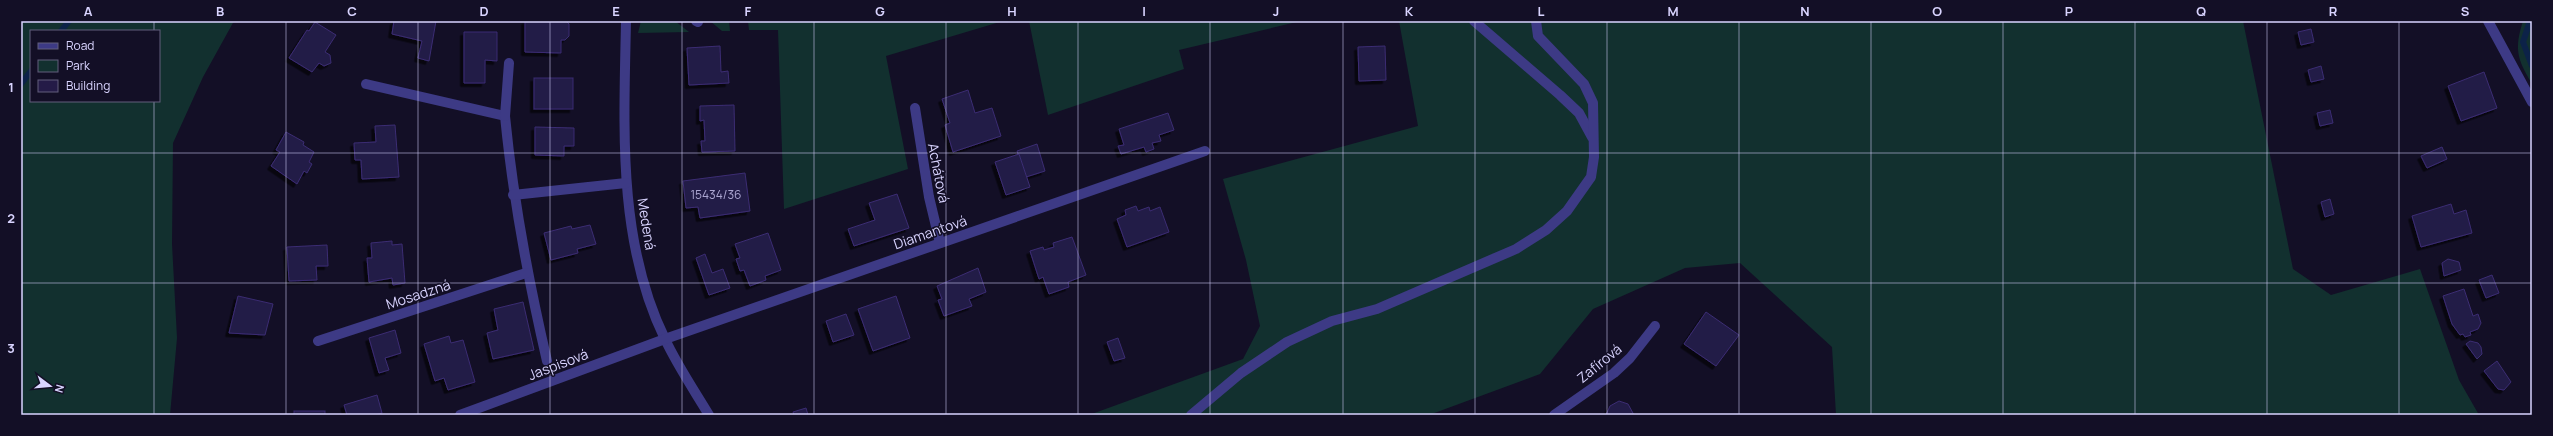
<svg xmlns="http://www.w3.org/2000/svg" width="2553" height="436" font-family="Manrope,sans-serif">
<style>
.green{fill:#12302f;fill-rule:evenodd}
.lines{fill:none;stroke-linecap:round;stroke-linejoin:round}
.stream{stroke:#0c2248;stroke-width:6}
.building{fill:#241b47;stroke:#3b2d73;filter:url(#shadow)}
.minor{stroke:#3d3a85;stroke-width:10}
.grid{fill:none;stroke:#d9d4ff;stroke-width:1;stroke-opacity:0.55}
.labels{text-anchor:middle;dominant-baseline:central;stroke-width:3;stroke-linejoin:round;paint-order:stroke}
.number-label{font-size:12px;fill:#aca6d1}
.street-label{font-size:14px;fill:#d9d4ff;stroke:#130f26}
.neatline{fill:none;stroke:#d9d4ff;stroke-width:1.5}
.grid-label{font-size:13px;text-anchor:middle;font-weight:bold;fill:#d9d4ff}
</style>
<defs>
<filter id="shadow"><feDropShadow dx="-3.5" dy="3.5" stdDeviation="0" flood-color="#0009"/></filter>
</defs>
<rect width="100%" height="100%" fill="#130f26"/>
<g class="green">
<path d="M21 21H234L203 77 173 143 172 244 177 338 170 415H21ZM31 31H159V101H31Z"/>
<path d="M641 21H675L689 32 638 33Z"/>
<path d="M710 21H729L730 31H722Z"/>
<path d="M748 21H1003L886 56 908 169 784 209 778 30H749Z"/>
<path d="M1029 21H1301L1179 50 1184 69 1048 115Z"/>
<path d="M1399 21H2243L2293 269 2331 295 2420 269 2459 380 2479 415H1836L1832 347 1740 263 1685 268 1593 309 1540 374 1429 415H1089L1243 359 1260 326 1246 260 1223 179 1418 126Z"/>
<path d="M2523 21H2532V84C2517 59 2514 49 2523 21Z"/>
</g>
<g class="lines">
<g class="stream">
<path d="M2530 21 2523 42 2532 66"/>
<path d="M61 31 69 21"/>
<path d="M21 84 31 71"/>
</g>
</g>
<g class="building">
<path d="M394 21H436L429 61 418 58 422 41 392 34Z"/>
<path d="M525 21H566L569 24V36L565 40H561V53L525 52Z"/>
<path d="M315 22 336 35 325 52 330 55 331 63 324 66 319 63 312 72 289 58 307 30 309 31Z"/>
<path d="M2311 29 2314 42 2301 45 2298 32Z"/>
<path d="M464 32H497V61L485 60V83H464Z"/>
<path d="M720 46 721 72 728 71 729 83 689 85 687 48Z"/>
<path d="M1385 46 1386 80 1359 81 1358 47Z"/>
<path d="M2321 66 2324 79 2311 82 2308 70Z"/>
<path d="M2484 72 2497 108 2461 121 2448 86Z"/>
<rect x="534" y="78" width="39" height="31"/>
<path d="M968 90 975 113 992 108 1001 136 953 152 945 125 950 123 942 99Z"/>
<path d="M734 105 735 151 702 152 701 141H705L704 120 700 121V106Z"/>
<path d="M2330 110 2333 123 2320 126 2317 113Z"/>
<path d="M1168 113 1174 130 1159 135 1161 141 1152 143 1154 149 1146 152 1144 147 1121 154 1118 146 1124 145 1119 129Z"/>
<path d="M395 125 399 177 362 179 361 160H355L354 143 376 142 375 126Z"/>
<path d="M535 127 574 128V146H564V156L535 155Z"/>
<path d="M286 132 304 142 303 145 314 152 309 162 312 164 307 173 304 171 297 184 271 166 280 152 276 150Z"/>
<path d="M1037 144 1045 171 1026 177 1017 151Z"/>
<path d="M2442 147 2447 159 2427 168 2421 156Z"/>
<path d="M1019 154 1030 187 1006 195 995 162Z"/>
<path d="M745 173 750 211 700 218 698 207 686 208 683 181Z"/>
<path d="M897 194 909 228 854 246 848 229 875 220 869 203Z"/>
<path d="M2330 199 2334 214 2325 217 2321 202Z"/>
<path d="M2451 204 2454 214 2466 210 2472 233 2421 247 2412 216Z"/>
<path d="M1136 206 1138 211 1149 207 1150 211 1160 207 1169 232 1127 247 1117 219 1126 215 1125 210Z"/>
<path d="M590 225 596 244 577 249 578 253 551 260 544 233 571 226 572 229Z"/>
<path d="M768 233 781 270 765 276 766 280 750 286 744 270 740 271 736 259 740 258 735 244Z"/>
<path d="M1072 237 1086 275 1068 282 1069 287 1049 294 1043 277 1039 279 1030 251 1043 247 1044 250 1054 247 1053 243Z"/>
<path d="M392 241V245L402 244 405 283 393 285 392 278 369 282 367 258H372L371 243Z"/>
<path d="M327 245 328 266H316L317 280 289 281 287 247Z"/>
<path d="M705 254 712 273 723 269 730 288 709 295 696 258Z"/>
<path d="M2448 259 2459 262 2461 270 2444 276 2442 263Z"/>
<path d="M978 268 986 292 969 299 972 306 944 316 938 300 942 299 937 286Z"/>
<path d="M2492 275 2499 293 2486 298 2479 280Z"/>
<path d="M2464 289 2473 316 2478 314 2481 323 2478 329 2470 332 2471 335 2465 337 2463 334 2460 335 2452 324 2443 296Z"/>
<path d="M238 296 273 304 265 335 229 333Z"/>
<path d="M896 296 910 338 873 351 858 309Z"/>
<path d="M523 302 534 350 493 359 487 333 498 330 494 309Z"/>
<path d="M1706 312 1739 335 1716 366 1684 344Z"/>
<path d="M846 314 854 335 833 342 826 321Z"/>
<path d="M395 330 401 353 385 358 389 370 379 373 369 338Z"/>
<path d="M449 336 451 343 463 340 475 382 448 390 444 378 435 381 424 344Z"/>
<path d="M1118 338 1125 358 1114 361 1107 342Z"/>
<path d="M2470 341 2478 343 2481 347 2482 354 2477 359 2466 344Z"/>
<path d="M2497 361 2511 382 2504 390 2498 389 2484 371Z"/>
<path d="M377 395 382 413 375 415H347L344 405Z"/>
<path d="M1619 401 1628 404 1634 415H1606L1610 406Z"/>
<path d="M806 408 808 415H794L793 412Z"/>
<rect x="294" y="411" width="31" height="4"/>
</g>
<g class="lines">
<g class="minor">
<path d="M626 21C624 127 617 241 665 339 677 365 694 390 709 415"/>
<path d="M696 21 698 22"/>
<path d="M1474 21 1560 95 1579 113 1592 137"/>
<path d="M2488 21 2532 102"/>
<path d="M366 84 505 116C513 199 528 279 547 361"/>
<path d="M915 108 929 197 940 243"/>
<path d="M505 116 509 63"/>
<path d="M513 195 626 183"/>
<path d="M318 341 526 273"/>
<path d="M460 415 665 339 1205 151"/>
<path d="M1191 415 1241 373 1287 342 1332 321 1377 309 1516 249 1546 230 1567 211 1591 177 1594 157 1593 103 1584 84 1538 36 1536 21"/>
<path d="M1554 415 1614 373 1630 358 1655 326"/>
</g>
</g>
<path class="grid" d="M154 21V31M286 21V415M418 21V415M550 21V415M682 21V415M814 21V415M946 21V415M1078 21V415M1210 21V415M1343 21V415M1475 21V415M1607 21V415M1739 21V415M1871 21V415M2003 21V415M2135 21V415M2267 21V415M2399 21V415M154 101V415M21 153H2532M21 283H2532"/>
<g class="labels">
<g class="number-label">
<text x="716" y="194">15434/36</text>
</g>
<g class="street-label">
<text transform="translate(939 173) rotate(79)">Achátová</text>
<text transform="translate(647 224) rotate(81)">Medená</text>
<text transform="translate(930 232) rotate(-19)">Diamantová</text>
<text transform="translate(418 294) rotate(-18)">Mosadzná</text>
<text transform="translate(1599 363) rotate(-39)">Zafírová</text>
<text transform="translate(558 364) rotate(-21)">Jaspisová</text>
</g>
</g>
<rect width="2553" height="436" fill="none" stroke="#130f26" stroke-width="44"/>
<rect x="30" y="30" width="130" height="72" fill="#130f26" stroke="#625e7d"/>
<rect x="38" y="43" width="20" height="6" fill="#3d3a85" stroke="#625e7d"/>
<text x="66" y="50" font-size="12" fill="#d9d4ff">Road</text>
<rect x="38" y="60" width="20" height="12" fill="#12302f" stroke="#625e7d"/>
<text x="66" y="70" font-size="12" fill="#d9d4ff">Park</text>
<rect x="38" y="80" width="20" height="12" fill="#241b47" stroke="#625e7d"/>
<text x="66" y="90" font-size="12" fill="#d9d4ff">Building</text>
<g transform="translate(50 386) rotate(106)" stroke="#130f26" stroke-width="3" paint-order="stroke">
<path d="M0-3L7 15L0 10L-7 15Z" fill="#d9d4ff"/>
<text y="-6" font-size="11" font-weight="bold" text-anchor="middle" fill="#d9d4ff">N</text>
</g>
<rect x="22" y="22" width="2509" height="392" class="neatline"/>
<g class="grid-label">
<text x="88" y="16">A</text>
<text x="220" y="16">B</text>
<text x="352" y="16">C</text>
<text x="484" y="16">D</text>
<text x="616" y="16">E</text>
<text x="748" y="16">F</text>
<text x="880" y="16">G</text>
<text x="1012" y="16">H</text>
<text x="1144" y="16">I</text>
<text x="1276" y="16">J</text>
<text x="1409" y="16">K</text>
<text x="1541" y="16">L</text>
<text x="1673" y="16">M</text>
<text x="1805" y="16">N</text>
<text x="1937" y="16">O</text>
<text x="2069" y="16">P</text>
<text x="2201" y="16">Q</text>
<text x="2333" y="16">R</text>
<text x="2465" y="16">S</text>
<text x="11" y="92">1</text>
<text x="11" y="223">2</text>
<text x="11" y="353">3</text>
</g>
</svg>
